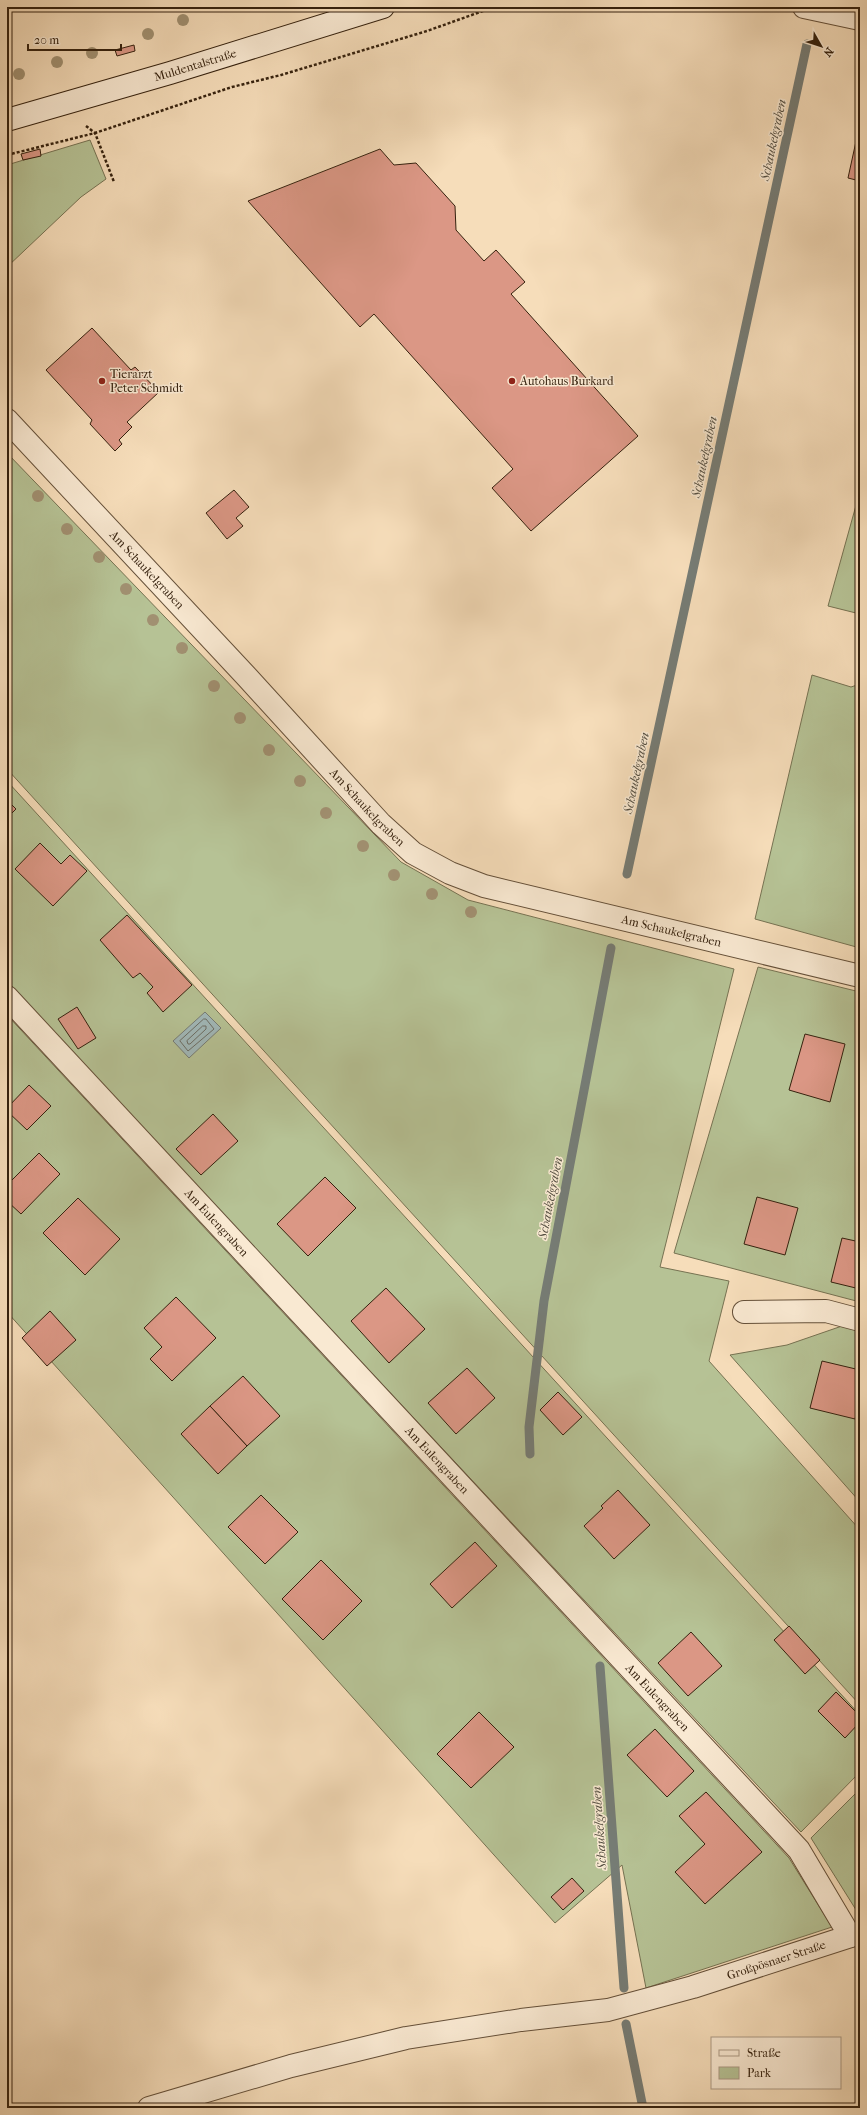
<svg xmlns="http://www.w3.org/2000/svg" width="867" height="2115" font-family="'IM FELL French Canon',serif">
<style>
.green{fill:#b6c295;stroke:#767252}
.water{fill:#a1b9ba;stroke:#767c75}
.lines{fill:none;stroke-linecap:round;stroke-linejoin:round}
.shore{stroke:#6b6d64;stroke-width:1}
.stream{stroke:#767c75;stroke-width:9}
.building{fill:#db9785;stroke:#35210e}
.street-casing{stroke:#655039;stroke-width:24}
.secondary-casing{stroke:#35210e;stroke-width:24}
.path{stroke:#35210e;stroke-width:2.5;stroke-dasharray:3 2;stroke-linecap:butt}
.street{stroke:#f9e9d2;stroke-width:22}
.secondary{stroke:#f9e9d2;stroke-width:22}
.tree{fill:#a19071}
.poi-dot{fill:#8f2418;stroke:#f9e9d2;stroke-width:1.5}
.labels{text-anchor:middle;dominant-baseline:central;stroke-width:3;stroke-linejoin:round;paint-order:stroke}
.street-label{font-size:12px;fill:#35210e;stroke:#f9e9d2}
.poi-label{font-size:12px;fill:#35210e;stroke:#f9e9d2;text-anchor:start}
.water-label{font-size:13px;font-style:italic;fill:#554f42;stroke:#f9e9d2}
</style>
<rect width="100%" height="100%" fill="#f6ddba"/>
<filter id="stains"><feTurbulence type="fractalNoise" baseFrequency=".005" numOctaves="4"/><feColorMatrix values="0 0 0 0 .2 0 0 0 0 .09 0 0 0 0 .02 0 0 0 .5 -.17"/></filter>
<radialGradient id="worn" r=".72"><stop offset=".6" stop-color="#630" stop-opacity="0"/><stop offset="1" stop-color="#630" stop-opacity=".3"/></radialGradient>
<g class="green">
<path d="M90 140 106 179 81 197 7 267V165Z"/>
<path d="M7 453 401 862 468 900 734 969 660 1267 729 1281 709 1361 860 1530V1705L7 769Z"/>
<path d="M860 491V614L828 606Z"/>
<path d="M812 675 851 687 860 684V948L755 919Z"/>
<path d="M7 781 860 1715V1772L801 1832 7 983Z"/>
<path d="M758 967 860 992V1302L674 1253Z"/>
<path d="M7 1015 789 1858 832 1927 646 1988 622 1865 555 1923 7 1312Z"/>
<path d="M842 1326 860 1331V1502L730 1355 787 1345Z"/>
<path d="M860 1789V1913H858L811 1838Z"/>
</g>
<path class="water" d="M205 1012 221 1028 189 1058 173 1041Z"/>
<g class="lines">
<g class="shore">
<path d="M204 1019H206L214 1029 188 1051 180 1041Z"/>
<path d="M203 1026H206V1029L190 1044H188L187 1041Z"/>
</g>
<g class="stream">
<path d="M627 874 807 44"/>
<path d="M530 1454 529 1427 544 1301 611 948"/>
<path d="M600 1666 624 1988"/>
<path d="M626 2024 643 2108"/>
</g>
</g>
<g class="building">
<path d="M134 45 135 51 117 56 115 50Z"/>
<path d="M860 123V181L848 178Z"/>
<path d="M40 149 41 156 23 160 21 154Z"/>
<path d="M380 149 394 165 416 163 455 206 456 230 484 261 496 250 525 282 511 294 638 436 531 531 492 488 513 469 374 314 360 327 248 201Z"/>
<path d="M92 328 131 370 135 367 159 392 127 422 132 427 119 440 122 444 115 451 90 424 92 420 46 370Z"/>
<path d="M234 490 249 507 236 518 243 526 227 539 206 513Z"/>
<path d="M7 800 16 809 7 818Z"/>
<path d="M40 843 61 864 70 855 87 871 53 906 15 869Z"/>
<path d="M127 915 192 985 163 1012 147 993 153 987 140 973 133 978 100 940Z"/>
<path d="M77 1007 96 1038 78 1049 58 1019Z"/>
<path d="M805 1034 845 1044 830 1102 789 1090Z"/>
<path d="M29 1085 51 1106 27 1130 7 1111V1108Z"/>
<path d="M213 1114 238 1141 201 1175 176 1149Z"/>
<path d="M39 1153 60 1174 21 1214 7 1201V1185Z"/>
<path d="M325 1177 356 1208 308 1256 277 1224Z"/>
<path d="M757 1197 798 1208 785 1255 744 1244Z"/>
<path d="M78 1198 120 1239 85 1275 43 1233Z"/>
<path d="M842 1238 860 1242V1289L831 1282Z"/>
<path d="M386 1288 425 1329 389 1363 351 1321Z"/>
<path d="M176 1297 216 1338 172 1381 150 1359 162 1347 144 1328Z"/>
<path d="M50 1311 76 1340 47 1366 22 1338Z"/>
<path d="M822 1361 860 1370V1398L855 1419 810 1408Z"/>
<path d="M467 1368 495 1398 456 1434 428 1403Z"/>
<path d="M243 1376 280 1416 247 1446 210 1406Z"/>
<path d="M558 1392 582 1417 563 1435 540 1410Z"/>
<path d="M210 1406 247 1446 218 1474 181 1434Z"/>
<path d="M618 1490 650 1525 614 1559 584 1526 603 1508 601 1506Z"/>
<path d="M261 1495 298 1532 265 1564 228 1527Z"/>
<path d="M475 1542 497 1566 452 1608 430 1584Z"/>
<path d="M321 1560 362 1601 323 1640 282 1599Z"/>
<path d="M789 1626 820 1660 805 1674 774 1640Z"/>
<path d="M691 1632 722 1666 688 1696 658 1663Z"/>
<path d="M836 1692 860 1716V1722L845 1738 818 1711Z"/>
<path d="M479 1712 514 1747 471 1788 437 1754Z"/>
<path d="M655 1729 694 1771 667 1797 627 1755Z"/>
<path d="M706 1792 762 1852 705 1904 675 1872 705 1844 679 1816Z"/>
<path d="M572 1878 584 1891 563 1910 551 1897Z"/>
</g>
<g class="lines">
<g class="street-casing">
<g id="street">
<path d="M804 7 860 19"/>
<path id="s1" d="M7 420 247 677 381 824 413 853 450 873 484 886 860 976"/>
<path id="s2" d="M7 997 799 1850 850 1936"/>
<path d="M744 1312 826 1311 860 1320"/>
<path id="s3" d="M149 2108 291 2066 406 2038 521 2020 608 2010 693 1987 860 1933"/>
</g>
</g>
<g class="secondary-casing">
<g id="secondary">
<path id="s4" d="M7 120 170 73 383 7"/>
</g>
</g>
<g class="path">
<path d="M86 126 95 133 114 182"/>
<path d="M7 155 95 133 232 87 281 75 427 31 494 7"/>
</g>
<use href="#street" class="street"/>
<use href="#secondary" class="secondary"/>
</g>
<g class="tree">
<circle cx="183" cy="20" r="6"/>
<circle cx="148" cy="34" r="6"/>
<circle cx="92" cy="53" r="6"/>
<circle cx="57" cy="62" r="6"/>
<circle cx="19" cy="74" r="6"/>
<circle cx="38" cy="496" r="6"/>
<circle cx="67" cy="529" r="6"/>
<circle cx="99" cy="557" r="6"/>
<circle cx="126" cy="589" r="6"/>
<circle cx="153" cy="620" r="6"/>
<circle cx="182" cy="648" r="6"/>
<circle cx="214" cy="686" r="6"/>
<circle cx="240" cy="718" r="6"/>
<circle cx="269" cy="750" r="6"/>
<circle cx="300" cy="781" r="6"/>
<circle cx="326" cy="813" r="6"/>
<circle cx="363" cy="846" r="6"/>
<circle cx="394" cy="875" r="6"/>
<circle cx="432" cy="894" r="6"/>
<circle cx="471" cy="912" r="6"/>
</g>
<g class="poi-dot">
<circle cx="102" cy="381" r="4"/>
<circle cx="512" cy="381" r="4"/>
</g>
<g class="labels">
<g class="street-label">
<text stroke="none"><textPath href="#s4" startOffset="196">Muldentalstraße</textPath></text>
<text stroke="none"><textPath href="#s1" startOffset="205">Am Schaukelgraben</textPath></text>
<text stroke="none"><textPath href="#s1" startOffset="529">Am Schaukelgraben</textPath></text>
<text stroke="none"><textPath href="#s1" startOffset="865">Am Schaukelgraben</textPath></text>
<text stroke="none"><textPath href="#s2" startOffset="308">Am Eulengraben</textPath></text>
<text stroke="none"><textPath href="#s2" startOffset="632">Am Eulengraben</textPath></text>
<text stroke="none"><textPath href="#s2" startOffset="956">Am Eulengraben</textPath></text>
<text stroke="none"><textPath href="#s3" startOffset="646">Großpösnaer Straße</textPath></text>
</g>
<g class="poi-label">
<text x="110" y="374">Tierarzt<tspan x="110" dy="14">Peter Schmidt</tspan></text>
<text x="520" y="381">Autohaus Burkard</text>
</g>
<g class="water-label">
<text transform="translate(773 140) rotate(-78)">Schaukelgraben</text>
<text transform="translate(704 457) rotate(-78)">Schaukelgraben</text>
<text transform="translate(636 773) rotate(-78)">Schaukelgraben</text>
<text transform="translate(550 1198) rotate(-79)">Schaukelgraben</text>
<text transform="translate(599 1828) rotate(-94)">Schaukelgraben</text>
</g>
</g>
<rect width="867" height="2115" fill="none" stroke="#f6ddba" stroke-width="24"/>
<rect x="8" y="8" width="851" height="2099" fill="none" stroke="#35210e" stroke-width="2"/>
<rect x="12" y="12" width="843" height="2091" fill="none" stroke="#35210e"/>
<rect x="711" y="2037" width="130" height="52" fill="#f9e9d2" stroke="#ab9984"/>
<rect x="719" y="2050" width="20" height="6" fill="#f9e9d2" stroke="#ab9984"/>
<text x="747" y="2057" font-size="12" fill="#35210e">Straße</text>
<rect x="719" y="2067" width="20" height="12" fill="#b6c295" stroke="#ab9984"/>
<text x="747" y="2077" font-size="12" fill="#35210e">Park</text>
<g transform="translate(821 46) rotate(129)" stroke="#f9e9d2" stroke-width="3" paint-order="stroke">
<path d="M0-3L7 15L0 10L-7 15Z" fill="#35210e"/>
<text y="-6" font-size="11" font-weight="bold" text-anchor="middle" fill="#35210e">N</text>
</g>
<path d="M28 44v6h93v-6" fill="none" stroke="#35210e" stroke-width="2"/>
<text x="34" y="44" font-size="12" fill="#35210e" stroke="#f9e9d2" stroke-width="3" paint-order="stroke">20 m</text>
<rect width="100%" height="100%" filter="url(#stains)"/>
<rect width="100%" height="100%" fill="url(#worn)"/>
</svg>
